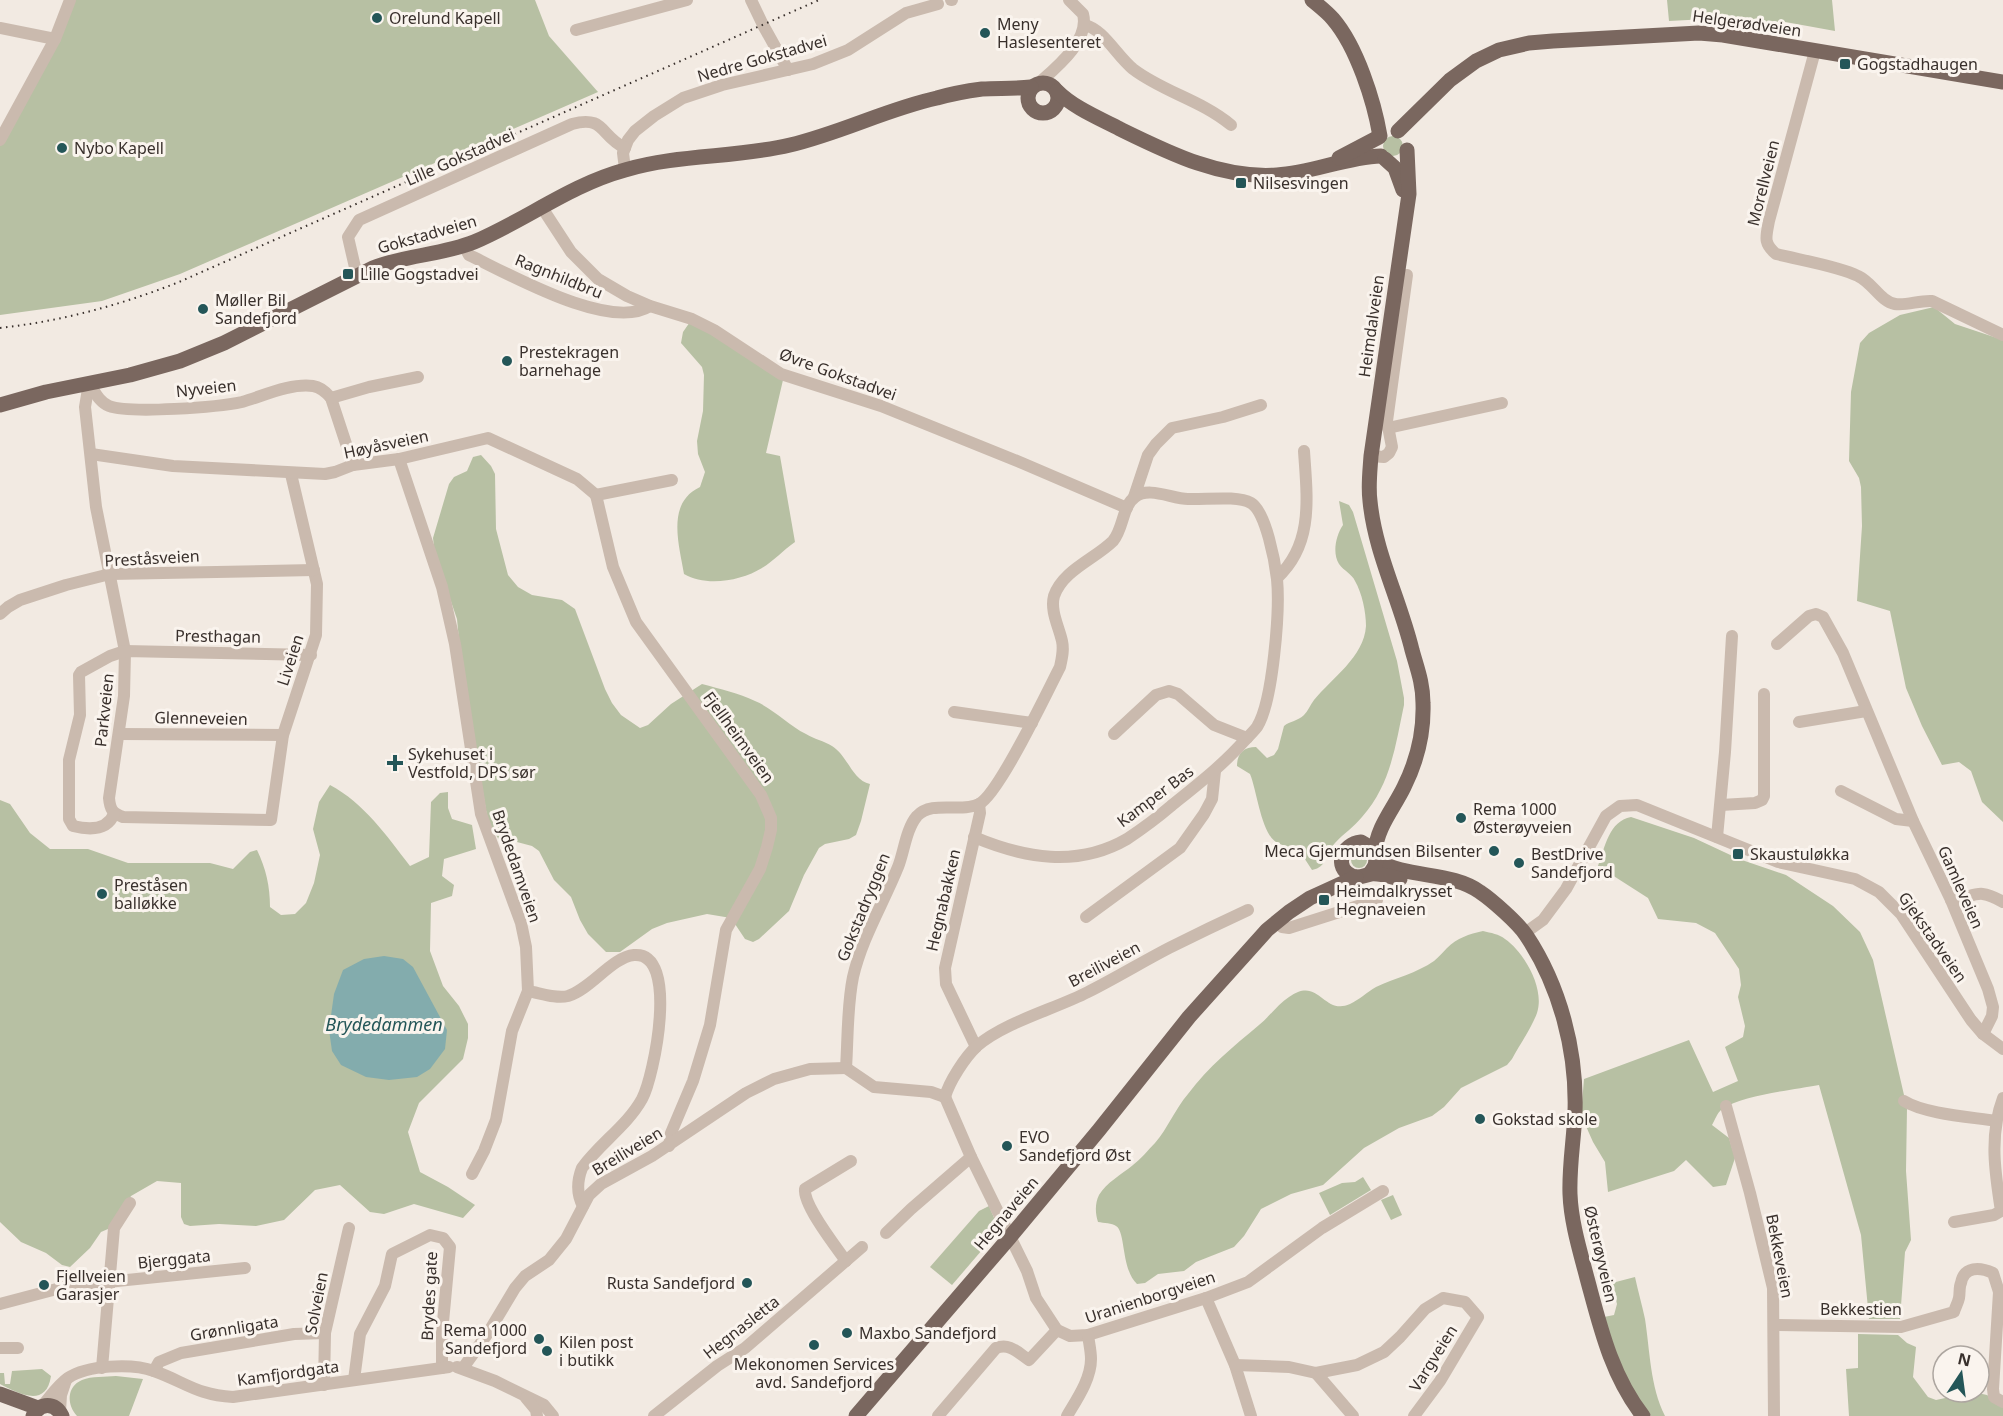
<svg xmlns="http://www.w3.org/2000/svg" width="2003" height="1416" font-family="'Noto Sans',sans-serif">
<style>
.green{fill:#b7c0a3}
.water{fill:#83acad}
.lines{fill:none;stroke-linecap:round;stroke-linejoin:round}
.minor{stroke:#cabaae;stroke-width:12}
.major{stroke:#7a675f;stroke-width:15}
.rail{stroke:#39302c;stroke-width:2;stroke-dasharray:1.5 4.5;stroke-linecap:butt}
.poi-dot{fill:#245658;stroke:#faf4ee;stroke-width:2}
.labels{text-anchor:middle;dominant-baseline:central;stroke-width:6;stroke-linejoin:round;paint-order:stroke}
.poi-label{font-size:16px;fill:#39302c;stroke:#faf4ee;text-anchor:start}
.street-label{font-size:16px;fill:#39302c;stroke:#faf4ee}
.water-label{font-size:18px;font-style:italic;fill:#245658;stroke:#faf4ee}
</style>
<rect width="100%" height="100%" fill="#f2eae2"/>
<g class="green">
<path d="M70 0H535L549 36 598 92 180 274 102 301 0 315V140Z"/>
<path d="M1667 0H1832L1835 31 1780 21 1775 26 1746 21V19L1738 18V20L1726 18 1669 21Z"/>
<circle cx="1393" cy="146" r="10"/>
<path d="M1934 307 1955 324 2003 340V822L1982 802 1971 771 1959 762 1942 765 1922 726 1906 688 1890 611 1857 601 1862 526 1861 487 1859 478 1849 461 1851 392 1860 343 1869 333 1900 315Z"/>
<path d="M692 319 783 380 766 453 780 456 795 542C783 550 774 561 762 568 741 581 706 587 684 574 679 544 666 503 700 487L705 472 698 454 697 441 703 411 704 375 702 367 681 343 683 332Z"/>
<path d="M481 455 491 466 495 474 496 529 508 575 518 587 532 595 562 600 575 609 605 689 612 703 621 715 640 728 648 725 671 704 702 684C720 689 739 693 755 701 774 709 788 725 806 734 814 739 824 741 832 746 848 756 852 780 870 784L861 821 856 835 849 839 825 844 819 848 804 875 789 911 759 939 753 942 745 939 731 918 707 914 667 923 652 929 620 952H606L588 934 580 920 571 897 554 880 539 851 532 846 517 842 501 843 488 822 461 661 457 619 435 555 433 538 449 484 454 477 467 471 473 457Z"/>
<path d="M1339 501 1349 505 1353 512 1397 661 1404 698V705C1395 747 1391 784 1362 817 1354 827 1343 834 1335 843 1325 853 1328 867 1312 870L1299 850C1292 847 1282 846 1276 842 1261 832 1257 791 1250 774L1237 766C1237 753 1244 747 1256 747L1267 758 1274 755 1278 749 1284 726C1290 721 1298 721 1304 715 1308 711 1310 705 1314 700 1332 678 1364 657 1366 626 1366 612 1362 593 1355 581 1352 574 1344 571 1339 564 1332 553 1336 535 1343 525Z"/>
<path d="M330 785C364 803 387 836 410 866L429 857 431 802 440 793 448 792V808L452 819 472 825 476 849 444 859 442 876 454 885 452 896 431 903 430 951 443 986 459 1006 468 1024V1038L463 1059 419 1103 408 1132 420 1172 448 1187 475 1205 463 1218 414 1204 384 1214 370 1212 340 1185 315 1190 284 1220 256 1226 219 1224 190 1226 184 1224 181 1217V1183L157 1181 131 1196 115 1226 101 1232 90 1248 70 1267 62 1265 46 1253 21 1242 0 1222V800L10 804 30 833 50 849H88L128 863H210L233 869 250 852 257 850C266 869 270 886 270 907L281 915 295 914 306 903 314 883 320 855 313 829 319 802Z"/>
<path d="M1631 817 1694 838 1739 859 1786 875 1833 906 1860 932 1873 960 1907 1108 1906 1171 1911 1240 1905 1252 1900 1319H1869L1861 1235 1819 1085C1793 1090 1743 1095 1722 1109 1717 1113 1715 1120 1712 1125L1729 1138 1735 1158 1726 1185 1713 1187 1686 1160 1674 1171 1608 1192 1605 1162 1593 1142 1581 1115 1584 1079 1689 1040 1713 1092 1738 1081 1725 1047 1743 1037 1745 1026 1738 997 1741 985 1739 969 1715 933 1696 923 1658 919 1648 898 1598 866C1605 847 1609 821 1631 817Z"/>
<circle cx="1359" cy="860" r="8"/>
<path d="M1483 931C1491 933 1499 934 1505 939 1525 953 1545 989 1537 1013 1532 1027 1519 1046 1512 1059L1507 1065 1461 1088 1444 1107 1432 1116 1399 1128 1364 1148 1323 1185 1291 1194 1261 1209 1244 1236 1234 1247 1196 1262 1184 1271 1158 1274 1145 1283 1137 1284C1121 1269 1126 1232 1116 1226 1112 1223 1104 1223 1098 1222 1095 1213 1095 1203 1099 1195 1106 1183 1122 1174 1133 1165 1141 1159 1148 1150 1155 1143 1168 1128 1175 1109 1188 1094 1208 1067 1234 1046 1259 1025 1270 1016 1278 1004 1289 997 1319 975 1323 1016 1350 1004 1359 1000 1367 992 1376 987 1395 978 1417 973 1434 961 1439 957 1443 952 1447 948 1457 938 1469 934 1483 931Z"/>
<path d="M1363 1177 1371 1190 1330 1215 1319 1193 1342 1183 1355 1182Z"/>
<path d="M1393 1195 1402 1215 1391 1220 1381 1200Z"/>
<path d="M989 1206 998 1227 994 1236 952 1285 930 1267 979 1211Z"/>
<path d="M1635 1277C1638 1291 1642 1305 1645 1319 1650 1351 1650 1386 1665 1416H1651L1632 1393 1619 1366 1604 1317 1614 1315 1617 1304 1612 1283Z"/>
<path d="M1858 1334 1898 1335 1907 1343 1916 1347 1913 1377 1928 1397 1936 1400 1973 1392 1987 1395 2003 1407V1416H1849L1846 1369 1858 1368Z"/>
<path d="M42 1369 51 1376C46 1409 18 1393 0 1384V1373H4L5 1384H10L12 1371Z"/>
<path d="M116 1376 143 1379 129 1416H77C67 1405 66 1387 82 1380 92 1376 105 1377 116 1376Z"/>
</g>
<path class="water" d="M384 956 403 959 413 967 447 1030 445 1049 430 1069 417 1077 389 1080 366 1077 341 1065 332 1051 329 1030 334 994 343 970 364 959Z"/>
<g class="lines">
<g class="minor">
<path d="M751 0 763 25 788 70"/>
<path d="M951 0H952"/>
<path d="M1085 25C1103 29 1117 56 1133 69 1163 92 1201 100 1231 125"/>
<path d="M0 28 55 39"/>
<path d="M576 30 687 0"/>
<path d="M1815 51 1769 221C1766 237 1763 243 1776 254 1800 260 1838 266 1858 276 1873 283 1880 301 1895 304 1906 306 1920 300 1932 301L2003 335"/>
<path d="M1040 82C1057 67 1090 40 1083 14L1069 0"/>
<path d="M0 140 55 39 70 0"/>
<path d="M625 169 623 153 628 140 635 131 654 116 683 98 722 85 813 64 848 50 906 13 938 4"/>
<path d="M541 206 571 252 598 279 627 296 650 306 692 319 714 330 781 374 881 406 1022 463 1127 508"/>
<path d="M464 246 469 255C509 274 610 332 650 306"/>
<path d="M357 276 348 237 359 220 572 124C605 115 600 136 625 148"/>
<path d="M89 383 85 407 96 507 125 651 124 696 109 798C110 809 112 813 123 817L271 820 283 735 316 635 317 584 291 474"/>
<path d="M89 383C95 392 99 402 109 406 130 414 219 407 242 402 263 396 290 383 313 386 321 387 326 392 331 398L353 465"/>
<path d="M331 398 369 387 418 377"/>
<path d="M1388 428 1502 403"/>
<path d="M91 454 173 466 325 474 335 472 353 465 399 459 488 438 577 479 596 495"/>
<path d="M1371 456 1384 457 1389 453 1392 447 1387 421 1407 275"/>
<path d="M399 459 442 587 455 644 481 814 521 923 526 947 528 991 512 1031 496 1120 484 1151 472 1174"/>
<path d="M596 495 613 567 636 622 761 795 771 818V830L767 847 760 869 726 930 710 1025 693 1081 671 1133 669 1146"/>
<path d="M596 495 672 480"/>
<path d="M1134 497 1148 455 1156 444 1172 428 1223 417 1261 405"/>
<path d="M1277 578C1314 544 1307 497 1304 451"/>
<path d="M0 614 8 607 20 600 66 585 110 574 314 570"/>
<path d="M1777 644 1809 616 1816 614 1823 617 1843 653 1913 821 1951 900 1988 989 1993 1007 1992 1016 1983 1034"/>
<path d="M954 712 1032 723"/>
<path d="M1799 722 1866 711"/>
<path d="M119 734 283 735"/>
<path d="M1114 734 1156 695 1169 691 1178 694 1214 725 1247 738"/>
<path d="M1841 791 1896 819 1913 821"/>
<path d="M1721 805 1755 803 1762 800 1764 796V694"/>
<path d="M114 814C107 831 89 830 73 826L69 819V760L80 715 79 675 81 672 110 656 125 651 311 655"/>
<path d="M1717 837 1725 752 1732 636"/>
<path d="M1951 900C1975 898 1976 886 2003 902"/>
<path d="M1086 917 1180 848 1204 814 1212 799 1215 771"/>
<path d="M1276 922 1282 927 1289 928 1377 900"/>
<path d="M1525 933 1543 920 1566 889 1606 816 1620 806 1637 805 1778 862 1855 879 1879 892 1901 914 1971 1020 1983 1034 2003 1049"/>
<path d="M528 991C540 993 556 999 568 996 591 989 612 957 634 955 680 951 654 1077 642 1099 627 1126 600 1143 582 1168 577 1181 576 1193 583 1206"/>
<path d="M976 1047 946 984 945 968 980 813 979 804"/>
<path d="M945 1097 931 1092 874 1087 846 1068C848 1038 847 1006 853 977 862 938 883 904 898 867 904 852 906 829 917 816 932 800 961 813 979 804 999 794 1047 692 1060 667 1062 658 1064 650 1062 641 1059 627 1050 611 1054 596 1063 570 1095 559 1113 541 1124 528 1122 506 1135 497 1149 486 1172 499 1188 499 1204 500 1237 495 1251 503 1266 512 1275 562 1277 579 1280 610 1273 702 1257 727 1254 731 1249 736 1245 740 1223 765 1197 785 1171 806 1157 818 1142 829 1127 839 1077 868 1024 858 974 837"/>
<path d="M945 1097 971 1157 1027 1271 1036 1298 1057 1330 1070 1336 1088 1335 1206 1298 1248 1282 1322 1228 1383 1191"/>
<path d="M945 1097C949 1082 965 1057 977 1046 1005 1022 1055 1009 1088 992 1116 978 1142 962 1169 948 1195 935 1222 922 1248 910"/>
<path d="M1904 1101C1925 1114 1971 1117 1996 1121"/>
<path d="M1726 1106 1750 1193 1773 1288 1774 1416"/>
<path d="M1954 1222 1994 1215 2001 1211C1995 1173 1989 1135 2003 1098"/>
<path d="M886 1233 911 1209 971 1157"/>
<path d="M846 1261C836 1247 803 1205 805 1189L851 1161"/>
<path d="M1206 1298 1235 1365 1251 1416"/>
<path d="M0 1304 68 1286 245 1268"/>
<path d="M1774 1325 1901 1327 1954 1312C1955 1308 1958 1303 1959 1298 1960 1293 1959 1287 1961 1283 1964 1266 1980 1267 1993 1273L1999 1292 1993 1389 1994 1397 2003 1402"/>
<path d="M0 1348H18"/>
<path d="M1235 1365 1289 1367 1316 1373 1357 1365 1384 1352 1400 1337 1425 1309 1443 1298 1465 1302 1478 1317 1440 1381 1414 1416"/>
<path d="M457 1367 495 1381 544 1405 553 1416"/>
<path d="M102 1368 114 1228 130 1203"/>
<path d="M463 1368 488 1333 515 1288 525 1276 549 1260 566 1239 589 1195 601 1184 652 1156 746 1093 774 1079 810 1069 846 1068"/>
<path d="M154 1371 159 1362 181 1353 294 1334 325 1333"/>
<path d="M1316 1373 1353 1416"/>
<path d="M354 1380 360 1334 385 1286 392 1254 430 1235 443 1238 450 1247 442 1333V1368"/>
<path d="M324 1385 325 1333 349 1228"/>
<path d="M526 1398 536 1410 537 1416"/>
<path d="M42 1406C50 1397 58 1385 68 1378 87 1365 132 1363 154 1371 185 1382 197 1395 233 1397L449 1367"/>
<path d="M60 1411 61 1395 66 1380"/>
<path d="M654 1416 717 1366 745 1348 862 1247"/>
<path d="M938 1416 996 1348C1010 1343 1017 1352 1029 1360L1057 1330"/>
<path d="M1067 1416C1077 1399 1091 1379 1091 1359 1091 1351 1089 1343 1088 1335"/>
</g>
<g class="major">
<path d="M1312 0C1319 6 1327 12 1333 19 1357 47 1374 101 1380 136"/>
<circle cx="1043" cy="98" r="15"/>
<path d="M1057 91C1074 108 1099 118 1120 129 1169 153 1221 179 1277 175 1312 173 1346 157 1381 156"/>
<path d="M1398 131 1450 80 1476 61 1499 50 1529 43 1553 41 1699 33 1723 35 2003 82"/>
<path d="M1339 158 1379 137"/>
<path d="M1385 159 1395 168 1403 190"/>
<path d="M0 405 46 392 130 375 180 361 224 343 373 268C405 255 442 255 474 242 526 220 570 185 625 170 679 154 736 158 790 145 841 133 887 109 937 98 951 94 967 91 982 89 998 88 1015 89 1031 87"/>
<path d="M1375 853C1376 828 1394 808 1404 787 1417 761 1424 732 1423 703 1423 683 1417 668 1412 650 1400 600 1375 553 1370 501 1368 486 1370 471 1371 456L1409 194 1407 150"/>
<path d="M1376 860C1408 879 1451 871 1480 892 1492 900 1518 923 1526 935 1560 986 1577 1051 1575 1112 1574 1139 1569 1166 1570 1194 1571 1222 1580 1251 1587 1278 1600 1326 1611 1375 1643 1416"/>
<path d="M1369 874C1377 866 1378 858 1373 849L1361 842C1342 844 1333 867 1352 876 1360 879 1364 875 1371 874 1380 873 1391 877 1400 879"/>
<path d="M0 1394 38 1408"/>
<path d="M33 1416C40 1402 55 1402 62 1416"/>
<path d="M856 1416 1010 1237 1099 1130 1189 1017 1267 930 1289 912 1310 898 1356 877"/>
</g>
<path class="rail" d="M0 328C62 321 121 305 179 282L819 0"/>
</g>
<g class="poi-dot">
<circle cx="377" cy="18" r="6"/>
<circle cx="985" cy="33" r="6"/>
<rect x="1839" y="58" width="12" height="12" rx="3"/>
<circle cx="62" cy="148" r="6"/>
<rect x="1235" y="177" width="12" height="12" rx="3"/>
<rect x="342" y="268" width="12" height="12" rx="3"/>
<circle cx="203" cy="309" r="6"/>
<circle cx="507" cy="361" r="6"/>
<path d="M392 754h6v6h6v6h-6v6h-6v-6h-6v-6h6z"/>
<circle cx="1461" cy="818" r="6"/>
<circle cx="1494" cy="851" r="6"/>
<rect x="1732" y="848" width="12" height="12" rx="3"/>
<circle cx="1519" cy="863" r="6"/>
<circle cx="102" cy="894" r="6"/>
<rect x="1318" y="894" width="12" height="12" rx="3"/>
<circle cx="1480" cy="1119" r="6"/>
<circle cx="1007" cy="1146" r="6"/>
<circle cx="747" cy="1283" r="6"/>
<circle cx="44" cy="1285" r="6"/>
<circle cx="847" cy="1333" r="6"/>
<circle cx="539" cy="1339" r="6"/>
<circle cx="814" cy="1345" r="6"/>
<circle cx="547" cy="1351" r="6"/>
</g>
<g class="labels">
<g class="poi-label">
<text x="389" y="18">Orelund Kapell</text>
<text x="997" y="24">Meny<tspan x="997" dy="18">Haslesenteret</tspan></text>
<text x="1857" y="64">Gogstadhaugen</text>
<text x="74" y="148">Nybo Kapell</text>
<text x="1253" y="183">Nilsesvingen</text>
<text x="360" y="274">Lille Gogstadvei</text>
<text x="215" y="300">Møller Bil<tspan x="215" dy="18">Sandefjord</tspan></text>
<text x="519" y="352">Prestekragen<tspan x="519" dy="18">barnehage</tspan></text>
<text x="408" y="754">Sykehuset i<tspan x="408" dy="18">Vestfold, DPS sør</tspan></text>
<text x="1473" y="809">Rema 1000<tspan x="1473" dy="18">Østerøyveien</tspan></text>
<text x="1482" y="851" text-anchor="end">Meca Gjermundsen Bilsenter</text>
<text x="1531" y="854">BestDrive<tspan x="1531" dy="18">Sandefjord</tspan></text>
<text x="1750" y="854">Skaustuløkka</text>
<text x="114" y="885">Preståsen<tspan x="114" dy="18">balløkke</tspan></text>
<text x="1336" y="891">Heimdalkrysset<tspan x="1336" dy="18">Hegnaveien</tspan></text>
<text x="1492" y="1119">Gokstad skole</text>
<text x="1019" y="1137">EVO<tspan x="1019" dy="18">Sandefjord Øst</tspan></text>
<text x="56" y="1276">Fjellveien<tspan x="56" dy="18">Garasjer</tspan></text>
<text x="735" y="1283" text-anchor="end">Rusta Sandefjord</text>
<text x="527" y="1330" text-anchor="end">Rema 1000<tspan x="527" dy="18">Sandefjord</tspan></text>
<text x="859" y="1333">Maxbo Sandefjord</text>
<text x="559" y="1342">Kilen post<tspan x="559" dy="18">i butikk</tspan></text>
<text x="814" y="1364" text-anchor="middle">Mekonomen Services<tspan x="814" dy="18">avd. Sandefjord</tspan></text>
</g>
<g class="street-label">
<text transform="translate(1747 23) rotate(8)">Helgerødveien</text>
<text transform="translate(762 58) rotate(-16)">Nedre Gokstadvei</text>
<text transform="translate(460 157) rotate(-24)">Lille Gokstadvei</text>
<text transform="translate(1763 183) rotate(-76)">Morellveien</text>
<text transform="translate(427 234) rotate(-16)">Gokstadveien</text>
<text transform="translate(559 276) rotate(22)">Ragnhildbru</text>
<text transform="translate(1371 326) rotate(-82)">Heimdalveien</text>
<text transform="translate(838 374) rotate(20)">Øvre Gokstadvei</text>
<text transform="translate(206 388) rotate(-6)">Nyveien</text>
<text transform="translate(386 444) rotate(-12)">Høyåsveien</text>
<text transform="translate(152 558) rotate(-3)">Preståsveien</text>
<text transform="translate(218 636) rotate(1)">Presthagan</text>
<text transform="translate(290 660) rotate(-72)">Liveien</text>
<text transform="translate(104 710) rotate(-84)">Parkveien</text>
<text transform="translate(201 718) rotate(1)">Glenneveien</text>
<text transform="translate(739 737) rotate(54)">Fjellheimveien</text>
<text transform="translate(1155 796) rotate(-37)">Kamper Bas</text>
<text transform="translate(517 866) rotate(71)">Brydedamveien</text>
<text transform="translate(1961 887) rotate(66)">Gamleveien</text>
<text transform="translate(943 900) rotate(-77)">Hegnabakken</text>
<text transform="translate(863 907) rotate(-68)">Gokstadryggen</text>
<text transform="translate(1933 937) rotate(55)">Gjekstadveien</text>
<text transform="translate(1104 964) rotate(-28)">Breiliveien</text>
<text transform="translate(627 1151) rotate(-31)">Breiliveien</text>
<text transform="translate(1006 1213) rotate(-50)">Hegnaveien</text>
<text transform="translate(1601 1254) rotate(77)">Østerøyveien</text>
<text transform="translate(1780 1256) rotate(79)">Bekkeveien</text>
<text transform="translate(174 1259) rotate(-6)">Bjerggata</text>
<text transform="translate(429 1296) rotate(-87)">Brydes gate</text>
<text transform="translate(1150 1297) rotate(-18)">Uranienborgveien</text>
<text transform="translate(316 1303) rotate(-79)">Solveien</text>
<text x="1861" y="1309">Bekkestien</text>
<text transform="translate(741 1327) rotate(-38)">Hegnasletta</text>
<text transform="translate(234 1328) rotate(-9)">Grønnligata</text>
<text transform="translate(1433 1358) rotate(-58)">Vargveien</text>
<text transform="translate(288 1373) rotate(-8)">Kamfjordgata</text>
</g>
<g class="water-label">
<text x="384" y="1024">Brydedammen</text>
</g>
</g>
<g transform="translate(1961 1374) rotate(13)"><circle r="28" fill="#faf4ee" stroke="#ada6a0" stroke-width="1.5"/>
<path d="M0-4.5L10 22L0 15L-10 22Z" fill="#245658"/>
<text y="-9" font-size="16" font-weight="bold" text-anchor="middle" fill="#39302c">N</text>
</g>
</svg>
